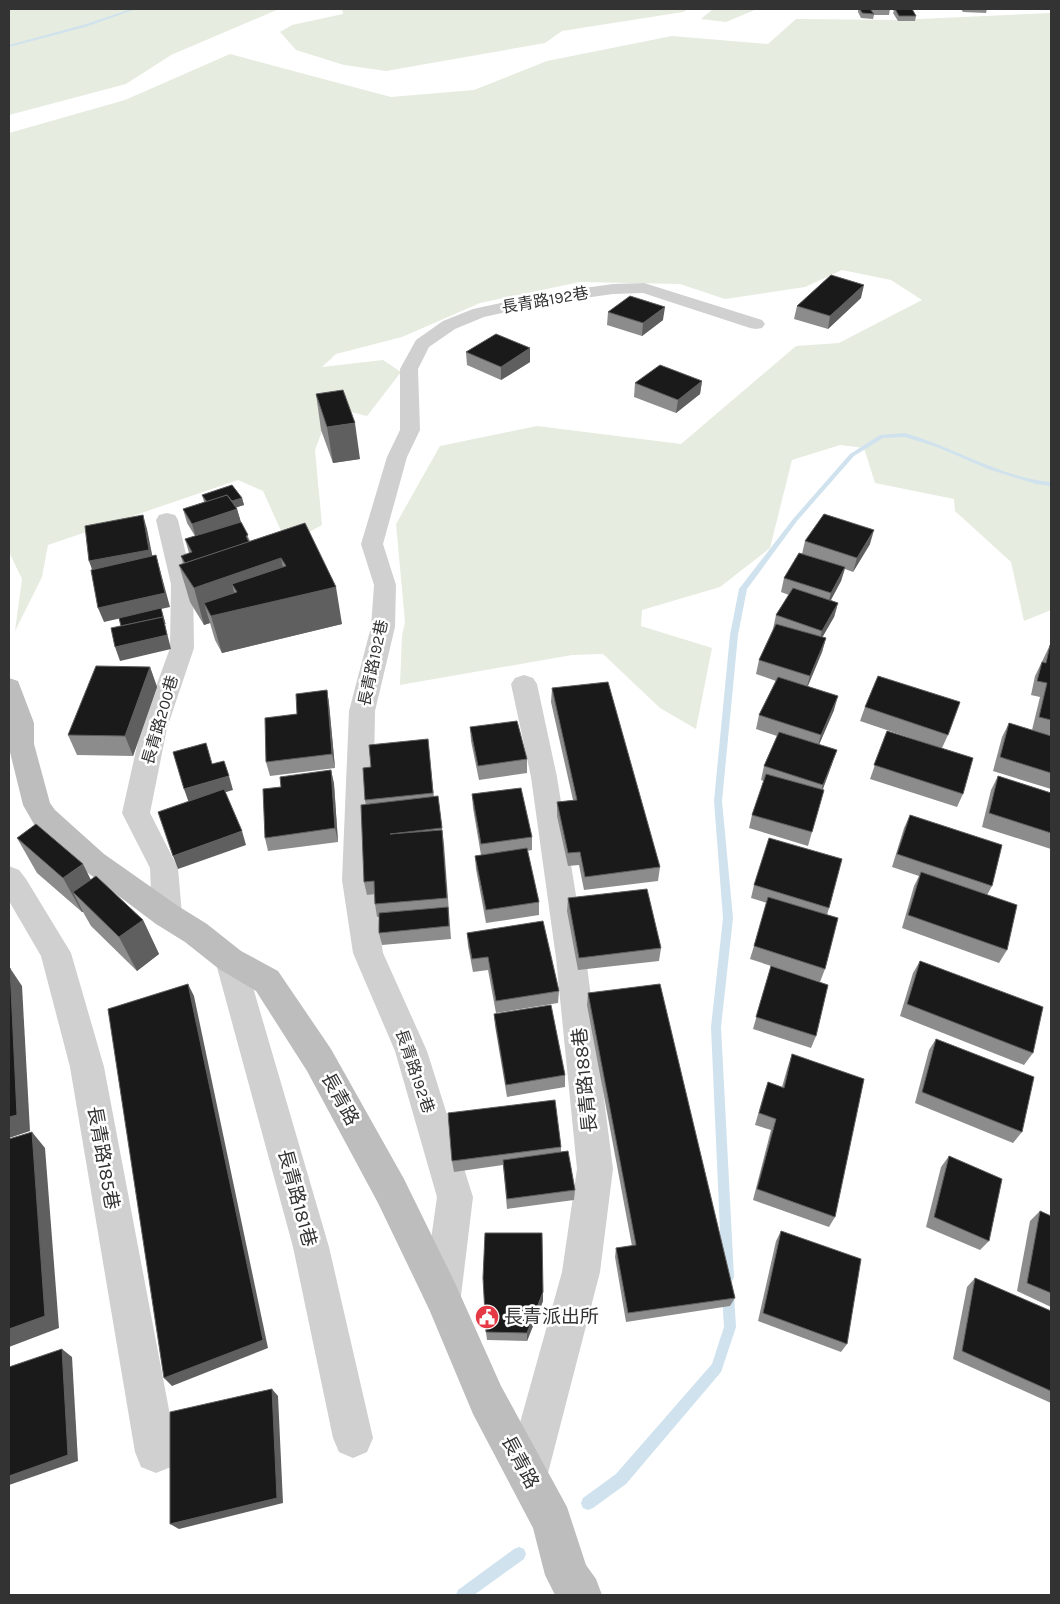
<svg xmlns="http://www.w3.org/2000/svg" width="1060" height="1604" font-family="Karla,'Noto Sans TC',sans-serif">
<style>
.green{fill:#e6ecdf}
.lines{fill:none;stroke-linecap:round;stroke-linejoin:round}
.stream{fill:#cfe2ee;fill-rule:evenodd}
.street{fill:#d0d0d0;fill-rule:evenodd}
.secondary{fill:#bdbdbd;fill-rule:evenodd}
.wall{fill:#8c8c8c}
.shaded-wall{fill:#5f5f5f;fill-rule:evenodd}
.building{fill:#1a1a1a;stroke:#5f5f5f}
.labels{text-anchor:middle;dominant-baseline:central;stroke-width:5;stroke-linejoin:round;paint-order:stroke}
.street-label{font-size:16px;fill:#333;stroke:#fff}
.near-street-label{font-size:19px;fill:#333;stroke:#fff}
.near-poi-label{font-size:19px;fill:#333;stroke:#fff;text-anchor:start}
</style>
<rect width="100%" height="100%" fill="#fff"/>
<g class="green">
<path d="M9 9H279L171 55 126 84 9 115Z"/>
<path d="M342 9H688L683 12 562 31 545 43 386 71 344 65 296 50 280 32 292 25 343 14Z"/>
<path d="M713 9H757L726 22 701 19Z"/>
<path d="M1051 13V610L1024 621 1011 562 955 511 954 499 875 483 864 448 840 445 792 460 770 548 720 587 642 610 641 626 712 648 696 729 660 708 603 654 572 655 400 685 402 636 405 622 396 524 440 446 537 426 681 444 796 346 839 343 922 300 891 280 842 270 805 287 725 299 680 284 580 282 480 303 402 337 336 354 322 367 383 360 401 372 367 416 331 407 315 450 322 525 287 544 263 491 238 480 48 545 42 577 15 631 22 579 9 552V133L125 100 230 54 391 97 474 90 547 61 672 36 768 44 796 19 898 20Z"/>
</g>
<g class="lines">
<g class="stream">
<path d="M131 9H136L85 27 9 47V45L83 25Z"/>
<path d="M905 433C954 447 1001 478 1051 482V486L1036 484 988 469 937 447 905 437 883 438 854 456 797 521 747 589 738 635 722 801 733 918 721 1027 734 1277 732 1281 728 1283 724 1281 722 1277 711 1027 723 918 714 801 730 635 739 589 793 519 850 454 880 435Z"/>
<path d="M728 1289 732 1291 734 1295 736 1327 721 1372 626 1484 593 1508 588 1510 583 1508 581 1503 583 1498 616 1474 712 1364 724 1327 722 1295 724 1291Z"/>
<path d="M519 1547 524 1549 526 1554 524 1559 474 1595H456L458 1590 514 1549Z"/>
</g>
<g class="street">
<path d="M644 283 762 320 765 324 762 328 756 329 750 328 643 293 613 294 542 304 484 317 455 329 429 347 418 369 420 430 407 457 383 544 396 585 395 627 375 711 372 880 383 953 427 1051 473 1197 461 1296 455 1309 442 1315 429 1309 423 1296 437 1197 395 1051 353 953 342 880 349 711 371 627 374 585 361 544 387 457 400 430V369L416 340 443 321 473 309 542 294 613 284Z"/>
<path d="M167 513 175 515 178 520 193 584 194 648 167 728 150 813 178 868 182 915 178 924 167 927 156 924 152 915 150 868 122 813 141 728 170 648 171 584 156 520 159 515Z"/>
<path d="M524 675 533 678 537 684 557 777 586 958 613 1169 600 1272 548 1473 542 1488 527 1494 512 1488 506 1473 562 1272 577 1169 556 958 531 777 511 684 515 678Z"/>
<path d="M9 866 19 870 26 879 71 953 104 1067 177 1452 171 1467 156 1473 141 1467 135 1452 70 1067 41 956 9 901Z"/>
<path d="M230 947 241 951 245 960 329 1247 373 1438 367 1452 353 1458 339 1452 333 1438 293 1247 215 960 219 951Z"/>
</g>
<path class="secondary" d="M9 678 18 681 34 723V744L50 803 55 810 104 854 178 906 207 924 241 951 278 971 331 1049 404 1179 455 1283 501 1386 567 1507 586 1565 596 1579 602 1595H555L545 1575 533 1528 473 1414 429 1309 378 1203 307 1071 256 991 219 969 185 942 156 924 84 870 35 826 23 805 9 748Z"/>
</g>
<g class="wall">
<path d="M858 9H890L889 15H874L873 19 861 18 858 12Z"/>
<path d="M891 9H912L916 16 915 21H898L893 13 894 11Z"/>
<path d="M961 9H987L986 13 963 12Z"/>
<path d="M861 298 828 329 794 319 797 306Z"/>
<path d="M608 312 663 320 642 336 607 325Z"/>
<path d="M466 352 530 362 501 380 467 365Z"/>
<path d="M702 381 700 394 676 413 634 397 635 383Z"/>
<path d="M316 394 360 459 333 463 321 430Z"/>
<path d="M202 495 242 498 244 505 236 507 237 509 241 522 250 541 305 523 342 624 222 653 215 640 210 623 204 625 190 602 179 565 183 564 181 556 189 553 185 539 195 536 187 523 183 509 204 502Z"/>
<path d="M805 541 870 544 853 572 845 569 841 581 831 600 838 603 834 617 822 637 826 638 822 652 808 686 834 710 819 745 832 764 823 789 812 832 808 846 749 828 752 815 764 781 761 780 764 766 777 736 756 729 759 715 776 681 756 674 759 660 773 629 776 615 789 595 781 592 784 578 802 554Z"/>
<path d="M1050 645H1051V789L993 771 1002 737 1009 723 1032 730 1040 697 1031 695 1035 676Z"/>
<path d="M150 667 157 687 133 756 77 755 68 735Z"/>
<path d="M552 688 660 867 658 881 584 890 579 865 568 866 557 816V802L573 800 551 702Z"/>
<path d="M327 690 329 704 335 768 270 776 266 762 297 714Z"/>
<path d="M865 707 948 735 942 748 963 794 957 807 870 779 887 731 937 747 860 721Z"/>
<path d="M470 727 527 759V773L479 780 471 741Z"/>
<path d="M428 739 434 797 438 796 444 844 451 939 382 945 379 933V917H377L375 904V894L367 895 364 882 366 805 365 800 371 767Z"/>
<path d="M331 770 334 784 338 842 268 851 265 838 281 787Z"/>
<path d="M998 776 1051 793V849L982 827 991 790Z"/>
<path d="M472 794 532 837V850L527 851 539 902V915L486 923 476 869 475 856 481 855 473 808Z"/>
<path d="M910 815 992 886 987 895 1007 950 999 963 902 928 914 886 919 876 892 867 904 828Z"/>
<path d="M17 838 143 920 159 954 137 971 91 926 83 912H82L37 873Z"/>
<path d="M754 885 829 908 827 915 825 969 820 982 750 959 767 903 751 898Z"/>
<path d="M568 898 661 948 659 961 578 970 567 911Z"/>
<path d="M467 933 559 991 558 1003 496 1013 488 970 473 972 468 946Z"/>
<path d="M920 961 1033 1053 1024 1065 900 1016 913 973Z"/>
<path d="M771 966 816 1036 811 1048 753 1029Z"/>
<path d="M588 993 735 1298 730 1306 626 1322 615 1257 616 1248 632 1246 587 1005Z"/>
<path d="M494 1014 565 1075V1087L507 1097 495 1026Z"/>
<path d="M936 1039 1022 1132 1013 1143 915 1103 929 1050Z"/>
<path d="M792 1054 835 1217 829 1227 753 1200 771 1130 755 1125 764 1093 768 1082 782 1087 788 1066Z"/>
<path d="M561 1147V1152L575 1190 574 1200 507 1209 503 1165 454 1172 452 1161Z"/>
<path d="M949 1156 989 1241 980 1250 926 1227 941 1167Z"/>
<path d="M1040 1211 1051 1216V1307L1017 1291 1030 1221Z"/>
<path d="M781 1231 847 1344 841 1352 758 1321 776 1241Z"/>
<path d="M975 1278 1051 1311V1403L953 1359 967 1287Z"/>
<path d="M543 1301 527 1341 487 1340 486 1332Z"/>
</g>
<g class="shaded-wall">
<path d="M864 285 861 298 828 329 830 316Z"/>
<path d="M665 307 663 320 642 336 643 323Z"/>
<path d="M530 348V362L501 380V367Z"/>
<path d="M702 381 700 394 676 413 678 400Z"/>
<path d="M355 423 360 459 333 463 327 427Z"/>
<path d="M242 498 244 505 213 515 211 508Z"/>
<path d="M237 509 241 523 196 538 192 524Z"/>
<path d="M143 515 147 529 154 564 94 575 89 561Z"/>
<path d="M874 530 870 544 853 572 857 558Z"/>
<path d="M156 555 170 607 161 609 171 649 120 661 115 647 161 609 104 622 98 608Z"/>
<path d="M281 558 289 595 336 587 342 624 222 653 211 616 204 603 210 623 204 625 194 588ZM232 584 237 592 239 610Z"/>
<path d="M845 567 841 581 827 607 831 593Z"/>
<path d="M838 603 834 617 818 645 822 631Z"/>
<path d="M826 638 822 652 806 690 810 676Z"/>
<path d="M150 667 157 687 133 756 125 736Z"/>
<path d="M327 690 329 704 335 768 332 754Z"/>
<path d="M838 696 834 710 817 749 821 735Z"/>
<path d="M837 750 832 764 819 799 823 785Z"/>
<path d="M331 770 334 784 338 842 335 828Z"/>
<path d="M229 776 233 790 189 803 184 789Z"/>
<path d="M242 831 246 845 178 869 173 856Z"/>
<path d="M83 864 100 898 73 892 83 912H82L63 878Z"/>
<path d="M143 920 159 954 137 971 119 937Z"/>
<path d="M10 968 22 986 30 1131 9 1138Z"/>
<path d="M188 984 194 996 268 1348 172 1386 164 1378Z"/>
<path d="M32 1132 45 1148 59 1328 9 1347V1329Z"/>
<path d="M543 1292V1301L527 1341V1333Z"/>
<path d="M62 1349 72 1357 78 1461 9 1485V1476Z"/>
<path d="M272 1389 278 1396 283 1503 179 1529 170 1524Z"/>
</g>
<g class="building">
<path d="M860 9H870L874 14 862 13Z"/>
<path d="M895 9H912L916 16H899Z"/>
<path d="M831 275 864 285 830 316 797 306Z"/>
<path d="M630 296 665 307 643 323 608 312Z"/>
<path d="M496 334 530 348 501 367 466 352Z"/>
<path d="M660 365 702 381 678 400 635 383Z"/>
<path d="M343 390 355 423 327 427 316 394Z"/>
<path d="M232 485 242 498 232 501 227 495 207 502 202 495Z"/>
<path d="M227 495 237 509 192 524 183 509Z"/>
<path d="M824 514 874 530 857 558 805 541Z"/>
<path d="M143 515 149 550 89 561 85 526Z"/>
<path d="M241 522 248 535 246 536 249 542 185 563 181 556 192 552 185 539Z"/>
<path d="M305 523 336 587 211 616 204 603 237 592 232 584 286 566 281 558 194 588 179 565Z"/>
<path d="M799 553 845 567 831 593 784 578Z"/>
<path d="M156 555 165 593 98 608 91 570Z"/>
<path d="M793 588 838 603 822 631 776 615Z"/>
<path d="M161 608 165 624 163 617 121 626 119 618Z"/>
<path d="M163 617 167 635 115 647 111 628Z"/>
<path d="M776 624 826 638 810 676 759 660Z"/>
<path d="M1050 645H1051V720L1039 717 1047 683 1037 681 1042 662 1046 663Z"/>
<path d="M96 666 150 667 125 736 68 735Z"/>
<path d="M878 676 960 702 948 735 865 707Z"/>
<path d="M778 677 838 696 821 735 759 715Z"/>
<path d="M608 682 660 867 585 877 580 852 568 853 557 802 577 800 552 688Z"/>
<path d="M327 690 332 754 266 762 265 718 297 714 296 694Z"/>
<path d="M517 721 527 759 478 766 470 727Z"/>
<path d="M1009 723 1051 736V773L1000 757Z"/>
<path d="M887 731 973 758 963 794 874 765Z"/>
<path d="M779 732 837 750 823 785 764 766Z"/>
<path d="M428 739 433 793 365 800 363 768 371 767 369 745Z"/>
<path d="M206 743 212 764 224 761 229 776 184 789 173 752Z"/>
<path d="M331 770 335 828 265 838 263 789 281 787 280 777Z"/>
<path d="M766 774 824 790 812 832 752 815Z"/>
<path d="M998 776 1051 793V833L989 813Z"/>
<path d="M521 788 532 837 481 844 472 794Z"/>
<path d="M224 789 242 831 173 856 158 812Z"/>
<path d="M438 796 442 828 390 834 442 830 447 898 375 904 374 881 364 882 361 805Z"/>
<path d="M910 815 1002 845 992 886 897 854Z"/>
<path d="M36 824 83 864 63 878 17 838Z"/>
<path d="M769 838 842 859 829 908 754 885Z"/>
<path d="M527 848 539 902 486 910 475 856Z"/>
<path d="M921 872 1017 905 1007 950 908 915Z"/>
<path d="M96 876 143 920 119 937 73 892Z"/>
<path d="M647 889 661 948 579 958 568 898Z"/>
<path d="M768 897 838 918 825 969 754 946Z"/>
<path d="M448 907 449 926 379 933V913Z"/>
<path d="M543 921 559 991 496 1001 488 957 472 959 467 933Z"/>
<path d="M920 961 1043 1007 1033 1053 907 1004Z"/>
<path d="M771 966 828 985 816 1036 756 1017Z"/>
<path d="M9 968H10L17 1115 9 1117Z"/>
<path d="M188 984 263 1340 164 1378 108 1009Z"/>
<path d="M660 984 735 1298 628 1313 616 1248 636 1245 588 993Z"/>
<path d="M551 1005 565 1075 506 1085 494 1014Z"/>
<path d="M936 1039 1034 1077 1022 1132 922 1092Z"/>
<path d="M792 1054 864 1079 835 1217 757 1189 776 1119 759 1113 768 1082 784 1088Z"/>
<path d="M555 1100 561 1147 452 1161 448 1113Z"/>
<path d="M32 1132 45 1316 9 1329V1139Z"/>
<path d="M568 1151 575 1190 507 1199 503 1160Z"/>
<path d="M949 1156 1002 1179 989 1241 934 1217Z"/>
<path d="M1040 1211 1051 1216V1293L1027 1283Z"/>
<path d="M781 1231 861 1259 847 1344 763 1313Z"/>
<path d="M485 1233H542L543 1292 527 1333 486 1332 483 1278Z"/>
<path d="M975 1278 1051 1311V1391L962 1351Z"/>
<path d="M62 1349 68 1455 9 1476V1367Z"/>
<path d="M272 1389 277 1498 170 1524V1412Z"/>
</g>
<defs>
<g id="civic-disc" transform="scale(1.25)"><circle r="9.5" fill="#e63946" stroke="#fff"/><path d="M-.6-6.5H3V-4.5H.6V-3L4-1V1h2V6H-6V1h2V-1L-.6-3ZM-1.2 2.5V6h2.4V2.5Z" fill="#fff"/></g>
</defs>
<g fill-rule="evenodd">
<use href="#civic-disc" x="487" y="1317"/>
</g>
<g class="labels">
<g class="street-label">
<text transform="translate(545 300) rotate(-10)">長青路192巷</text>
<text transform="translate(373 663) rotate(-78)">長青路192巷</text>
<text transform="translate(160 720) rotate(-74)">長青路200巷</text>
<text transform="translate(415 1071) rotate(71)">長青路192巷</text>
</g>
<g class="near-street-label">
<text transform="translate(585 1080) rotate(-96)">長青路188巷</text>
<text transform="translate(340 1099) rotate(61)">長青路</text>
<text transform="translate(103 1158) rotate(80)">長青路185巷</text>
<text transform="translate(297 1198) rotate(75)">長青路181巷</text>
<text transform="translate(520 1462) rotate(62)">長青路</text>
</g>
<g class="near-poi-label">
<text x="504" y="1317">長青派出所</text>
</g>
</g>
<rect width="1060" height="1604" fill="none" stroke="#333333" stroke-width="20"/>
</svg>
